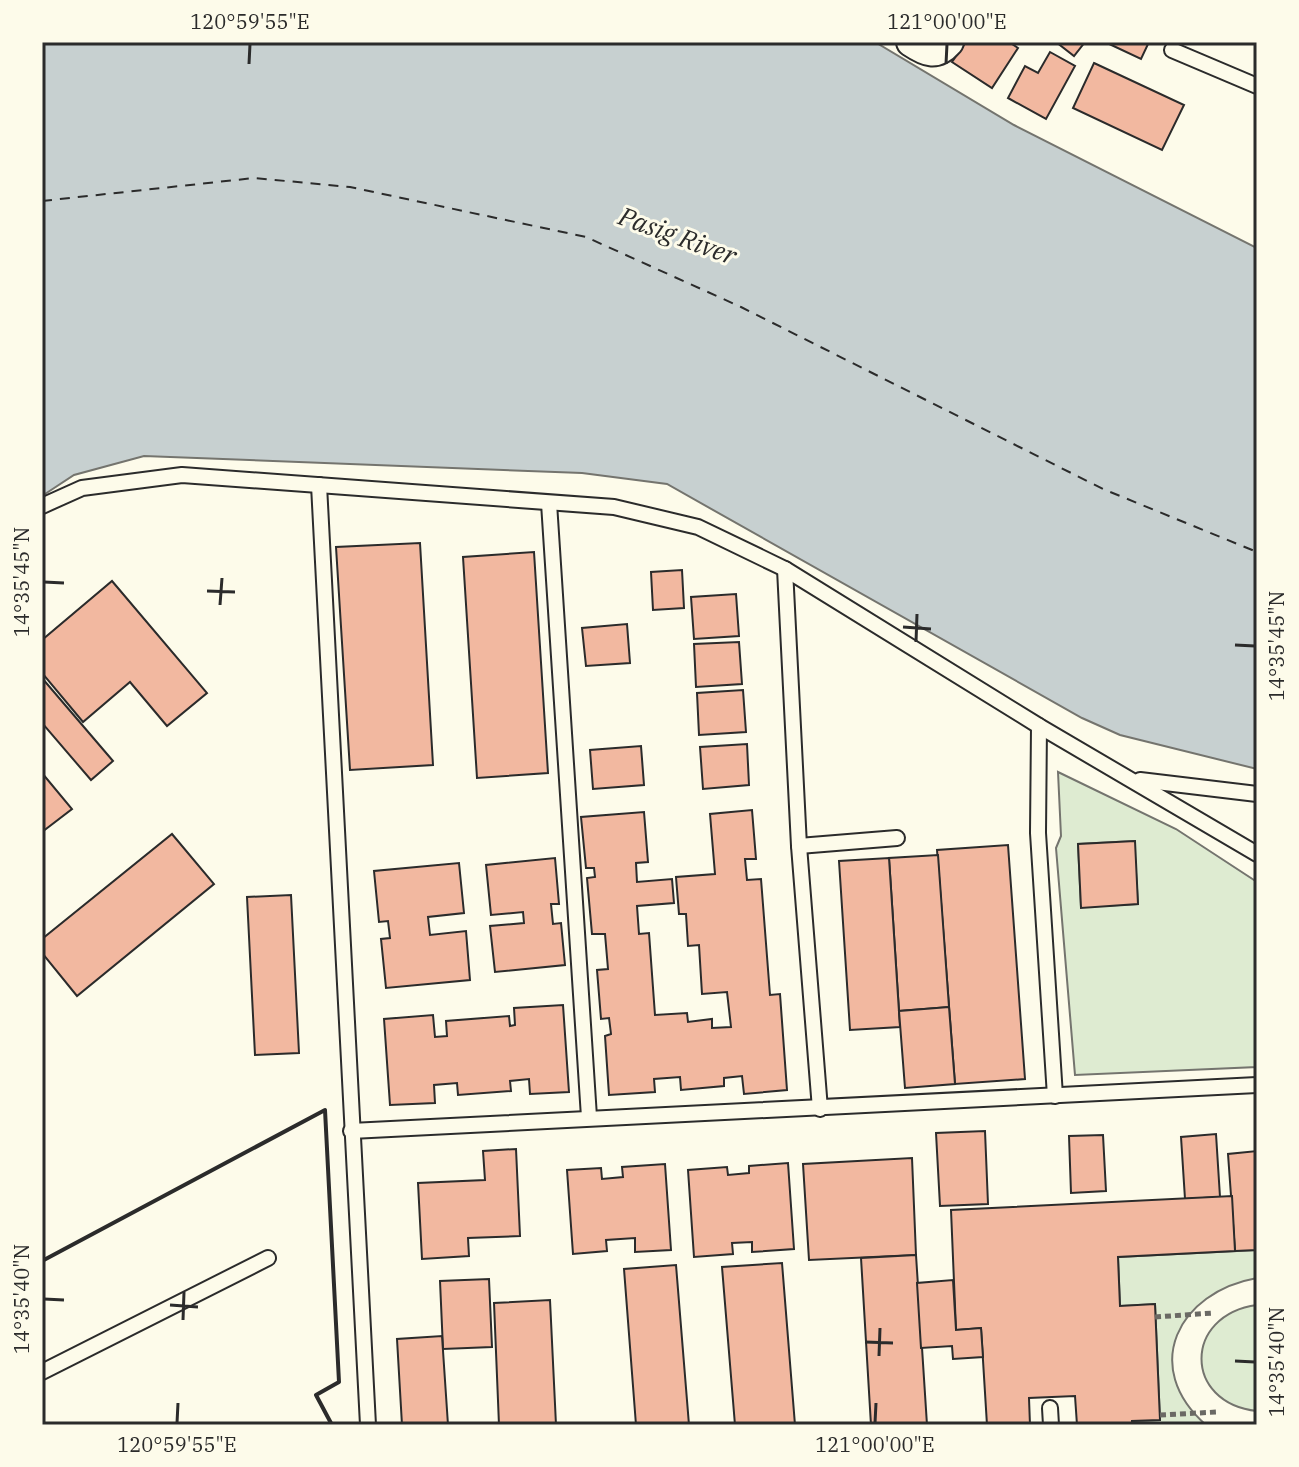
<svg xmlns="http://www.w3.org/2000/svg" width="1299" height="1467" font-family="'IBM Plex Serif',serif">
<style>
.green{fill:#deebd1;stroke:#74746e;stroke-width:2;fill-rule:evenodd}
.water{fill:#c7d0d0;stroke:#74746e;stroke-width:2}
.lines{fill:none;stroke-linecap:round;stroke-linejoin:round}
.ferry{stroke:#2b2b2b;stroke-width:2;stroke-dasharray:10 8;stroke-linecap:butt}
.building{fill:#f2b8a0;stroke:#2b2b2b;stroke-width:2}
.service-casing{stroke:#2b2b2b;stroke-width:18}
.minor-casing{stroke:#2b2b2b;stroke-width:32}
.path{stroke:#6a6964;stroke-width:5;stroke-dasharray:6 4;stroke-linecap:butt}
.service{stroke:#fdfbea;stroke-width:14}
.minor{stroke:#fdfbea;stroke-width:28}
.wall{stroke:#2b2b2b;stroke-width:4}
.ticks{fill:none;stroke:#2b2b2b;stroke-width:3}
.labels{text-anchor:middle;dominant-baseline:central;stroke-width:6;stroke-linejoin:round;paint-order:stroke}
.water-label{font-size:26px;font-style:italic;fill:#2b2b2b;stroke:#fdfbea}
.neatline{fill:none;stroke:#2b2b2b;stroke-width:3}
.ticks-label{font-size:20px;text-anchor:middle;fill:#2b2b2b}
</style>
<rect width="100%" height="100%" fill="#fdfbea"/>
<g class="green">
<path d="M1058 772 1176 829 1257 882V1067L1075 1075 1056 848 1061 836ZM1134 841 1138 904 1081 907 1078 844Z"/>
<path d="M1257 1250V1278C1178 1292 1140 1367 1206 1425H1132V1421L1160 1420 1155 1304 1120 1306 1118 1257Z"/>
<path d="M1257 1305V1411C1183 1403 1183 1315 1257 1305Z"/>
</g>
<path class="water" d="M42 42H875L1014 125 1257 248V769L1120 735 1082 718 667 484 582 473 144 456 74 475 42 496Z"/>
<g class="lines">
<path class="ferry" d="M42 201 254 178 350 187 586 237 741 307 1103 489 1257 552"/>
</g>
<g class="building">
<path d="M966 42H1009L1018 48 992 88 952 62Z"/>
<path d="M1056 42H1085L1074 56Z"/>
<path d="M1105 42H1149L1141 59Z"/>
<path d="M1050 52 1075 66 1046 119 1008 98 1025 66 1038 73Z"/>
<path d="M1094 63 1184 105 1162 150 1073 108Z"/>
<path d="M420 543 433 765 350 770 336 547Z"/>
<path d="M534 552 548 773 477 778 463 557Z"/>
<path d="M682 570 684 608 653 610 651 572Z"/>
<path d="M112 581 207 693 167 726 130 682 83 722 42 673V640Z"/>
<path d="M736 594 739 636 694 639 691 597Z"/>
<path d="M627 624 630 663 586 666 582 628Z"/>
<path d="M739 642 742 684 696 687 694 644Z"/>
<path d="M42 678 113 761 91 780 42 723Z"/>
<path d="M743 690 746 732 699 735 697 693Z"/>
<path d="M747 744 749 785 703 789 700 747Z"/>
<path d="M641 746 644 785 593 789 590 750Z"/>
<path d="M42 773 72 809 42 832Z"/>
<path d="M752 810 756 859H745L747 880 761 879 770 995 780 994 787 1090 744 1094 742 1076 724 1078V1086L681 1090 680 1077 654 1079 655 1092 609 1095 605 1036 611 1034 609 1018 601 1019 597 970 608 969 605 934H592L587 878 595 877 594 868H586L581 817 644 812 648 862 636 863 637 882 672 879 674 903 637 906 639 934 649 933 655 1015 687 1013 688 1022 712 1019V1028L731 1027 727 992 702 994 699 945 688 946 686 914H679L676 877 715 874 710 814Z"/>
<path d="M172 834 214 884 77 996 42 953V939Z"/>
<path d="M1135 841 1138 904 1081 908 1078 844Z"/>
<path d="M1008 845 1025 1079 955 1084 937 850Z"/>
<path d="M938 855 949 1007 899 1011 889 858Z"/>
<path d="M555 858 559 904H551L553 924 561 923 565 965 495 972 490 926 524 923 523 912 491 915 486 865Z"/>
<path d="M889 858 900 1027 850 1030 839 861Z"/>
<path d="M459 863 464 913 428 917 430 935 466 931 470 980 386 988 381 939 390 938 388 921 379 922 374 871Z"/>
<path d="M291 895 299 1053 255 1055 247 897Z"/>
<path d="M563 1005 569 1092 530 1094 529 1079 510 1081 511 1091 458 1095 457 1083 434 1085 435 1103 390 1105 384 1019 433 1015 435 1037 447 1036 446 1021 509 1016 510 1026 515 1025 514 1008Z"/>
<path d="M949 1007 955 1084 905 1088 899 1011Z"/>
<path d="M985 1131 988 1204 940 1206 936 1133Z"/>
<path d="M1216 1134 1220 1197 1185 1199 1181 1137Z"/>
<path d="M1103 1135 1106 1191 1071 1193 1069 1136Z"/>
<path d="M516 1149 520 1236 468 1238 469 1256 422 1259 418 1183 485 1180 483 1151Z"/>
<path d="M1257 1151V1250L1235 1251 1228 1154Z"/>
<path d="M912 1158 916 1255 809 1260 803 1164Z"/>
<path d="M788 1163 794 1249 752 1252V1242L732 1243 733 1254 694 1257 688 1170 727 1167 728 1175 749 1173V1166Z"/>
<path d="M665 1164 671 1250 635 1252V1238L606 1240 607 1251 573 1254 567 1170 601 1168 602 1179 623 1177 622 1167Z"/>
<path d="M1232 1196 1235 1251 1118 1257 1120 1306 1155 1304 1160 1420 1132 1421V1425H1077L1075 1396 1029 1398 1030 1425H987L981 1328 956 1330 951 1210Z"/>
<path d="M916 1255 927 1425H871L861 1258Z"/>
<path d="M782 1263 795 1425H735L722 1267Z"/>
<path d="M676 1265 689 1425H636L624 1269Z"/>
<path d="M489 1279 492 1347 443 1349 440 1281Z"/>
<path d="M953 1280 956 1330 981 1328 983 1357 953 1359 952 1346 921 1348 917 1283Z"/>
<path d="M550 1300 556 1425H499L494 1303Z"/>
<path d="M442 1336 448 1425H402L397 1339Z"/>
</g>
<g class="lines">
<g class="service-casing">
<g id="service">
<path d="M1172 50 1257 86"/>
<path d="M319 485 368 1425"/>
<path d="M549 503 589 1117"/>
<path d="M42 506 82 488 182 475 614 507 698 527 785 569 1039 726 1257 854"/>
<path d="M785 569 799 846 820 1109"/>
<path d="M1039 726 1038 833 1055 1096"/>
<path d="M1140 780 1257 794"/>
<path d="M799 846 897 838"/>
<path d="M351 1131 1257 1085"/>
<path d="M42 1372 268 1258"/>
<path d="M1050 1408 1051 1425"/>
</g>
</g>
<g class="minor-casing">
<path id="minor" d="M911 42C926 52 936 57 949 42"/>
</g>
<g class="path">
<path d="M1155 1317 1213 1313"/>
<path d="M1160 1415 1217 1412"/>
</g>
<use href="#service" class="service"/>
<use href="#minor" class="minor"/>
<path class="wall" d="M42 1261 325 1110 339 1382 316 1395 332 1425"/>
</g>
<path class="ticks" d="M249 64 250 44M946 64 947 44M44 582 64 583M207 591 235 592M220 605 222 578M903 627 931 629M916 642 917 614M1235 645 1255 646M44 1299 64 1300M170 1305 198 1307M183 1320 184 1292M865 1342 893 1343M879 1356 880 1328M1235 1361 1255 1362M177 1423 178 1403M875 1423 876 1403"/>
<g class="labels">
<g class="water-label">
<text transform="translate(678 235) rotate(20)">Pasig River</text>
</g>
</g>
<rect width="1299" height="1467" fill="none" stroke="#fdfbea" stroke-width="88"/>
<rect x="44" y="44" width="1211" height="1379" class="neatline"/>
<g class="ticks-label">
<text x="250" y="29">120°59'55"E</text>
<text x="947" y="29">121°00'00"E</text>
<text transform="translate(22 582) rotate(-90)" y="7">14°35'45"N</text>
<text transform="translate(1277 646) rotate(-90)" y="7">14°35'45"N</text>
<text transform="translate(22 1299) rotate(-90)" y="7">14°35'40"N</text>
<text transform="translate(1277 1362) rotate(-90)" y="7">14°35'40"N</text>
<text x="177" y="1452">120°59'55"E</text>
<text x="875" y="1452">121°00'00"E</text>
</g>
</svg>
